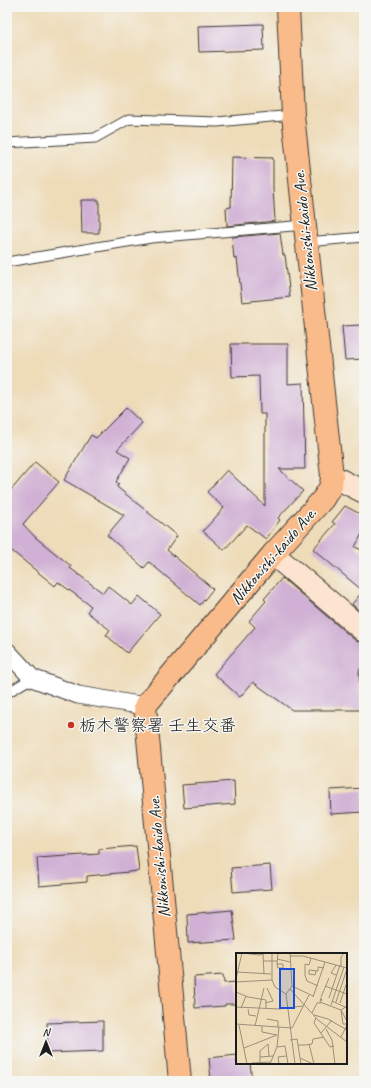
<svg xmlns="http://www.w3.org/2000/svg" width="371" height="1088" font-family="Caveat,'Klee One',sans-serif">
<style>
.building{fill:#d0b0d4}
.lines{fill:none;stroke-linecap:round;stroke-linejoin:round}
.service-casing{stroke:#3c3934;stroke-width:11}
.minor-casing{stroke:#3c3934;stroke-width:19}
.secondary-casing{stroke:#3c3934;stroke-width:24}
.primary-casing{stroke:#3c3934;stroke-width:24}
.service{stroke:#fff;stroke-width:9}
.minor{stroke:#fff;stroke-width:17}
.secondary{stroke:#fde4d1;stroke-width:22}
.primary{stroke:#fabb8b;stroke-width:22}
.poi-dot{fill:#c8321e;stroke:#f6f6f2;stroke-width:1.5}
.labels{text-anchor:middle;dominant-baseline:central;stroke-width:3;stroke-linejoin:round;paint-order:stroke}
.street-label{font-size:17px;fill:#1c1c1c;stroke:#f6f6f2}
.poi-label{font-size:17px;fill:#1c1c1c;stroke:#f6f6f2;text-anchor:start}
.inset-road{fill:none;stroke:#9a8f7a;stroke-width:1}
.view{fill:#1d4ed8;fill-opacity:0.15;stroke:#1d4ed8;stroke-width:2}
.inset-edge{fill:none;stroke:#1c1c1c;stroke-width:2}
</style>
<rect width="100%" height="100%" fill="#f6f6f2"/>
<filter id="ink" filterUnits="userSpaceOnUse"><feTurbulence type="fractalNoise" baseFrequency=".025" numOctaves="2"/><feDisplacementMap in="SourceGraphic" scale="8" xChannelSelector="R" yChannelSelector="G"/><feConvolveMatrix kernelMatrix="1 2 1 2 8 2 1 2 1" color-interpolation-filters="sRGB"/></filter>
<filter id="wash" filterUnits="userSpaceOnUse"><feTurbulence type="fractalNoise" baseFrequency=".012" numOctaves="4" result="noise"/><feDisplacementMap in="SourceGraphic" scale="16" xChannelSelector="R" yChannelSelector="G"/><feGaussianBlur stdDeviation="0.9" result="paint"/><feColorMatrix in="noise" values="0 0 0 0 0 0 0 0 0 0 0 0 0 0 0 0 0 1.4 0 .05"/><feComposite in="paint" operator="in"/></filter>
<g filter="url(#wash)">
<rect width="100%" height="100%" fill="#eedcb9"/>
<g id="blocks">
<g class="building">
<path d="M263 24 264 50 199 52 198 26Z"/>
<path d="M232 157 273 158V188L275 221 227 226 226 208 231 207Z"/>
<path d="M81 200H99V233H82Z"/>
<path d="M280 233 283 255H285L290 297 242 302 237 258 234 259 232 237Z"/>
<path d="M361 325 364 359 345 360 342 326Z"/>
<path d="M231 344H288V384L303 383 305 469H279L303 491 278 518 280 520 266 539 247 525 224 550 203 531 224 508 207 492 227 470 265 506V414H260L259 376 232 377Z"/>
<path d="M126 408 142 423 117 450 130 458 116 482 119 484 117 487 177 536 167 550 213 589 200 605 149 562 144 568 107 535 124 515 64 480 91 435 96 438Z"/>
<path d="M35 462 59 482 23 524 35 537 71 566 70 568 103 593 108 586 132 605 139 596 160 614 127 653 106 635 110 630 87 612 91 606 58 582 55 586 7 547V495Z"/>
<path d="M345 506 364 516V530L355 547 364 551V615L352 604 363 591 313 549 335 524 332 522Z"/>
<path d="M282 578 356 641 364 643V666L359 670 361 710H292L253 682 240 697 214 674 255 627 249 621 266 601 264 599Z"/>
<path d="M234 781 235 804 184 808 182 785Z"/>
<path d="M364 788V812L331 814 330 790Z"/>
<path d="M136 846 139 871 87 876V882L39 886 37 858 99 854V849Z"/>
<path d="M270 865 272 889 233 892 231 868Z"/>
<path d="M232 910 236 940 188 943 187 914Z"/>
<path d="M223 975 224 983 237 982V1004H225V1006L195 1008 194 977Z"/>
<path d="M103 1021V1051L48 1053 47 1023Z"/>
<path d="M237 1055V1063H250L252 1081H211L209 1058Z"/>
</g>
</g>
</g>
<g filter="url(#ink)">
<use href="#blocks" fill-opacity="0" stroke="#3c3934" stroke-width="1"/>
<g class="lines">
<g class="service-casing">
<g id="service">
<path d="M7 143 95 138 129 119 217 122 293 115"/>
<path d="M307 242 364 237"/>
<path d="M7 262 151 238 305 225"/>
<path d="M7 693 32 678"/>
</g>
</g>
<g class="minor-casing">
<path id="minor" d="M7 651 32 678 78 695 145 706"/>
</g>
<g class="secondary-casing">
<g id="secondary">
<path d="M332 476 364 492"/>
<path d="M273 554 364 631"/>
</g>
</g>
<g class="primary-casing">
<path id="primary" d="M180 1081 145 706 273 554 323 499 331 486 332 476 293 115 288 7"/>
</g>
<use href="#service" class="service"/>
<use href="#minor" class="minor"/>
<use href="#secondary" class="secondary"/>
<use href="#primary" class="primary"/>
</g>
</g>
<circle class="poi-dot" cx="71" cy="725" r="4"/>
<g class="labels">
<g class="street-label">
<text transform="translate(305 231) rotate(-96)">Nikkonishi-kaido Ave.</text>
<text transform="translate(273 556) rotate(-49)">Nikkonishi-kaido Ave.</text>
<text transform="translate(159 857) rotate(-95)">Nikkonishi-kaido Ave.</text>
</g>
<g class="poi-label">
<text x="79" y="725">栃木警察署 壬生交番</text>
</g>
</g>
<g transform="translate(236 953)">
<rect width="111" height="111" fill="#eedcb9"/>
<path class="inset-road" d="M6 0 23 2 31 0M36 0V27L39 34 50 41M54 0 56 33 50 41 59 111M27 1 28 21M54 3H67L111 15M75 5 73 12 69 11V22L71 28 82 33M41 6 54 9M28 8H41M41 11H47V15H42L41 11 42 0M100 12 95 20 100 22M105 13V4L108 0M80 18 79 22 73 21V17L82 18V14L88 15M0 19 35 21M0 26 6 0M0 29 36 27M56 33 77 43M89 33 111 41M54 36 82 67 111 89M0 39 12 44 30 47V56M77 44 89 9M85 44 93 25M93 45 104 12M86 48 85 45 84 49 105 57 111 68M96 48 111 55M100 49 111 16M29 50 37 48 31 35M104 50 111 29M95 52 108 14M111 53 105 57 107 71H111M0 54 43 56 67 53M5 55 10 43M12 56 13 62 20 63M76 60 81 50H85M78 62 92 66 111 77M80 65 78 70 94 94 98 93M31 66 42 68V74M0 71 56 75 73 42M3 72 11 111M19 73 28 35M26 73V79L41 82M90 76 96 87 99 111M85 80 96 67M105 84 111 72M54 87 61 86 62 92H69L76 91 77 86 88 84M73 91 78 111M62 92 65 111M41 94 49 93 52 111M8 95 41 82M24 104 37 103M64 105 77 111M16 110 35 109M24 111V98L32 91 33 103M34 111 41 94 43 74M43 111 42 104 50 103"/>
<path class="view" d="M44 16H58V55H44Z"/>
<rect width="111" height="111" class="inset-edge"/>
</g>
<rect width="371" height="1088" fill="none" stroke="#f6f6f2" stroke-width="24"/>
<g transform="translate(46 1042)" stroke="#f6f6f2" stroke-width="3" paint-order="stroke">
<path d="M0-3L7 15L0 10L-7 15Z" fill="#1c1c1c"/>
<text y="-6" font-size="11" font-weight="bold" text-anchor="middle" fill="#1c1c1c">N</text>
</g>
</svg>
